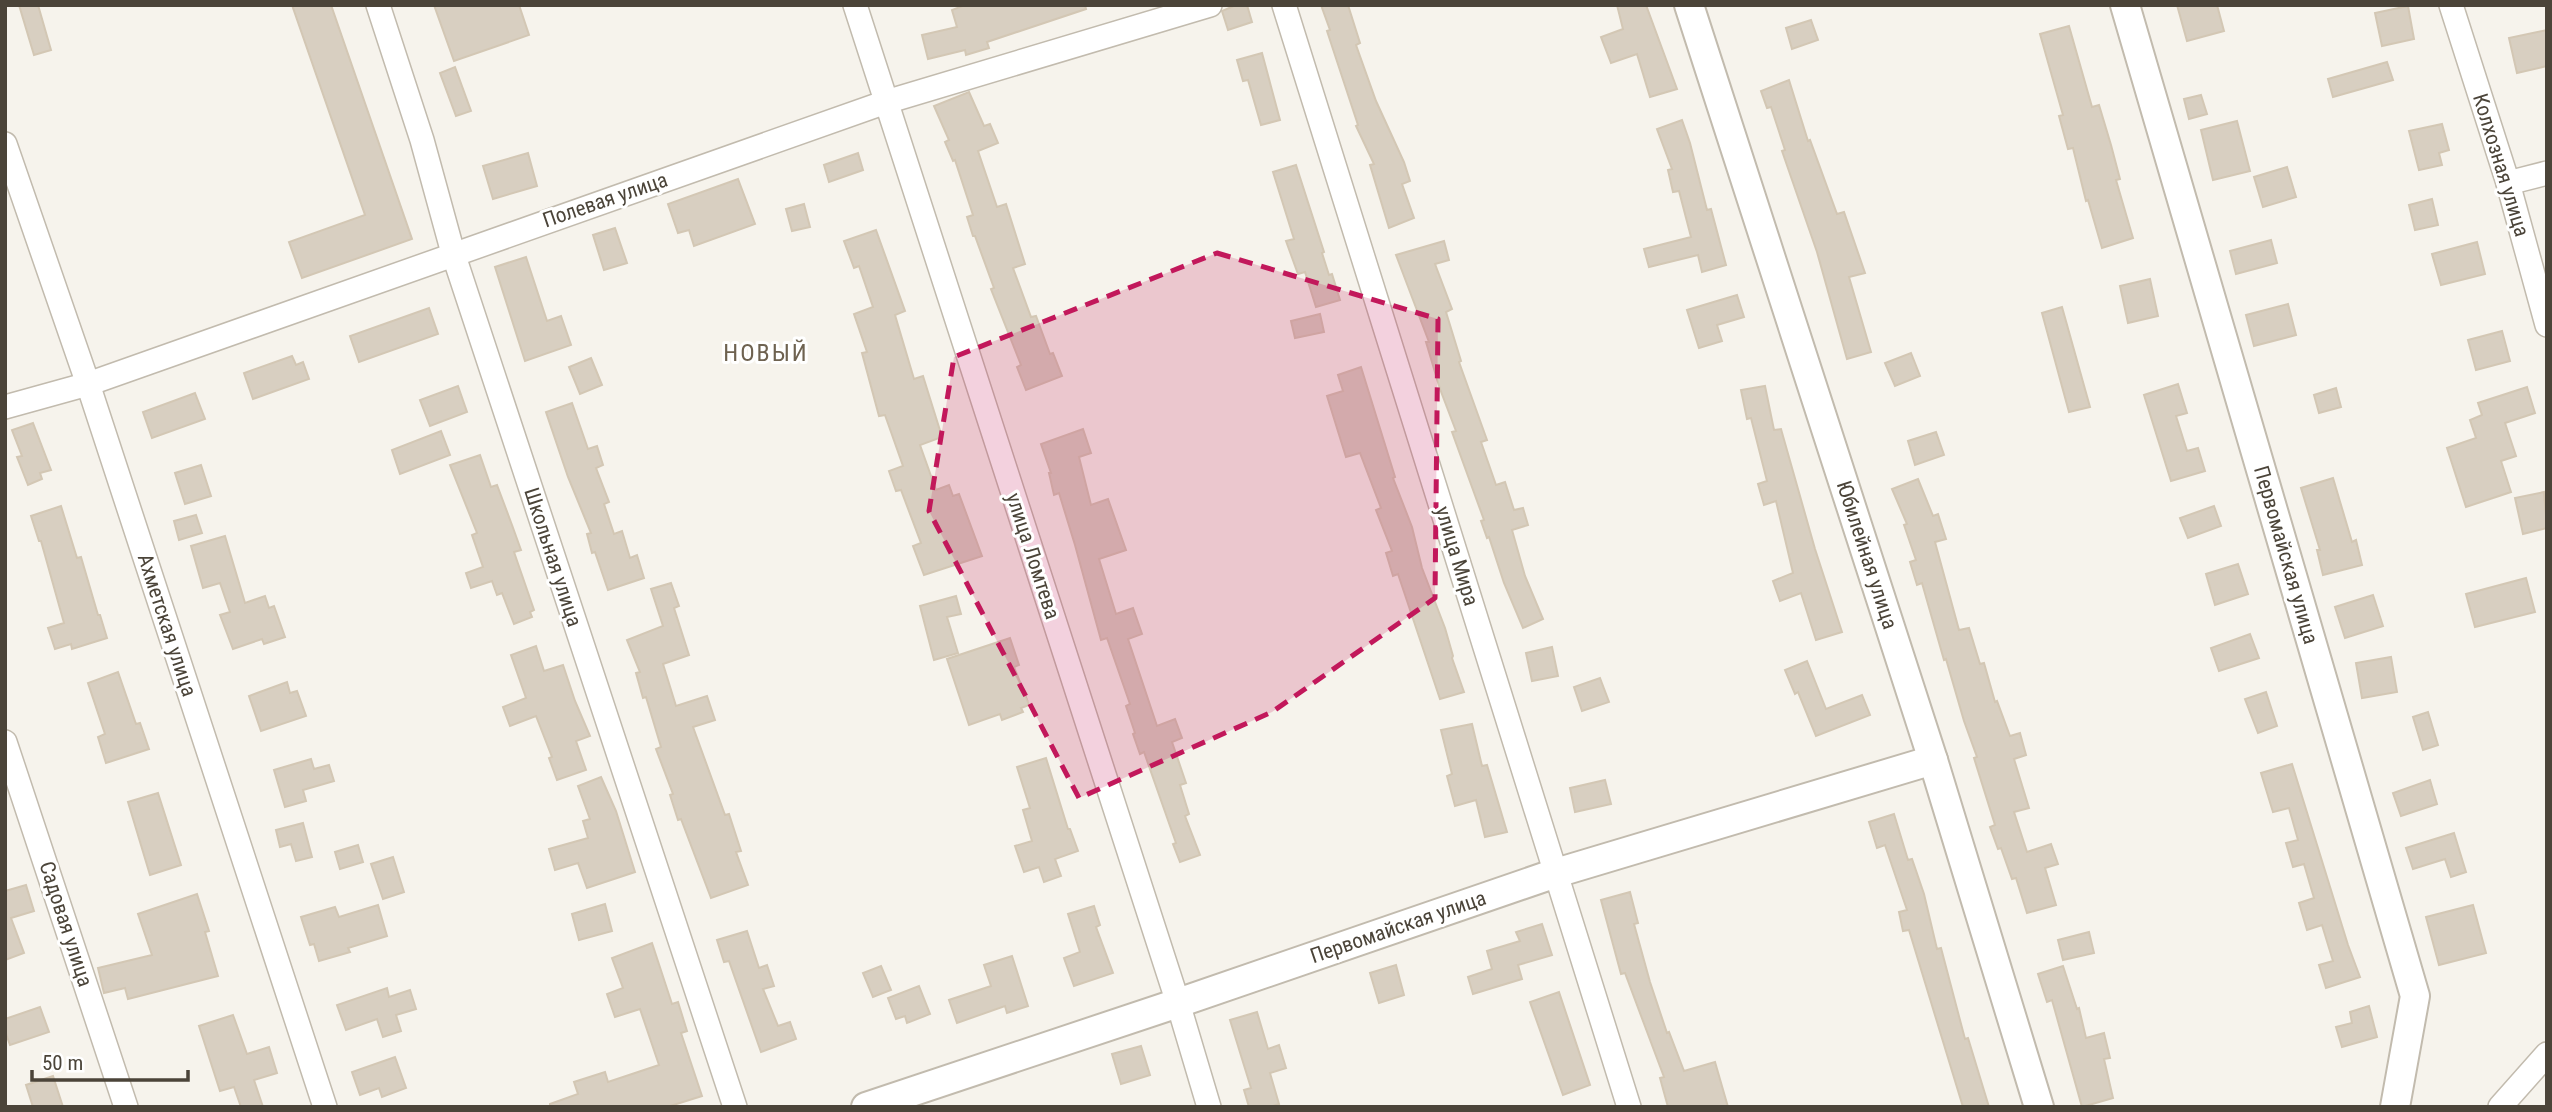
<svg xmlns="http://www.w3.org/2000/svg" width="2552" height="1112" font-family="'Roboto Condensed',sans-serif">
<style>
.building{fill:#d8cfc1;stroke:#d3c7b4;stroke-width:2}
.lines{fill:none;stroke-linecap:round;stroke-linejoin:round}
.minor-casing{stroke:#c2bbae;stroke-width:26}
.tertiary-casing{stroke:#c2bbae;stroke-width:32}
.minor{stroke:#fff;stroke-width:23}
.tertiary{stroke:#fff;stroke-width:28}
.marked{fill:#c2185b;fill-opacity:0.2;stroke:#c2185b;stroke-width:5;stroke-dasharray:14 9;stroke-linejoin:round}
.labels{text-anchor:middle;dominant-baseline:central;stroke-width:6;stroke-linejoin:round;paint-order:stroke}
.street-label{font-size:21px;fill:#4b4439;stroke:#fff}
.quarter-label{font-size:24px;letter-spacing:2px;fill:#6e6250;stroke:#fff}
</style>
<rect width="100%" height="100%" fill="#f6f3ec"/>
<g class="building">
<path d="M19 5H38L51 50 34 55Z"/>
<path d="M292 5H331L412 239 302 278 289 242 365 215Z"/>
<path d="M434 5H519L529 35 454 61Z"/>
<path d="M965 5H1085L1086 9 987 42 989 48 966 55 965 50 928 59 922 35 957 27 952 10Z"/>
<path d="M1236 5H1247L1252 22 1228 30 1222 11Z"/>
<path d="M1321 5H1348L1360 43 1356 45 1376 101 1404 162 1410 181 1402 184 1414 218 1389 228 1370 165 1374 164 1356 126 1358 125 1327 31 1330 30Z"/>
<path d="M1617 5H1646L1677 89 1650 97 1637 54 1611 63 1601 37 1623 29Z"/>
<path d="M2177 5H2217L2224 31 2187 41Z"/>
<path d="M2408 6 2414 39 2382 46 2375 13Z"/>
<path d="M1811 20 1818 40 1792 49 1786 28Z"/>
<path d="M2069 26 2092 107 2099 105 2111 145 2120 179 2116 180 2133 238 2102 248 2088 200 2086 201 2073 148 2068 149 2059 116 2063 115 2040 34Z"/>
<path d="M2547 30V66L2517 73 2509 38Z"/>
<path d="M1262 53 1280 120 1261 125 1248 80 1243 81 1237 60Z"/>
<path d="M2387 62 2393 80 2333 97 2328 79Z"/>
<path d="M455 67 471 111 456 116 440 73Z"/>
<path d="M1789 80 1808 141 1810 140 1837 214 1844 212 1865 273 1849 277 1871 352 1847 359 1817 252 1782 151 1785 150 1771 107 1767 108 1761 91Z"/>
<path d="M969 92 984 126 990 124 998 143 978 151 997 207 1006 204 1025 264 1013 268 1031 317 1036 316 1050 354 1053 353 1062 376 1026 390 1017 367 1021 365 991 289 994 288 975 236H973L967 217 973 215 955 160 953 161 945 142 949 140 934 106Z"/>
<path d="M2201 95 2207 114 2189 119 2184 99Z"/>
<path d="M1682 120 1690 143 1707 210 1711 209 1726 265 1702 272 1698 255 1649 267 1644 249 1691 237 1679 191 1673 192 1668 170 1672 169 1657 129Z"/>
<path d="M2237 121 2250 171 2213 180 2201 130Z"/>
<path d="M2442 124 2449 150 2439 153 2442 165 2419 170 2409 131Z"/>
<path d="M528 153 537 186 493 199 483 166Z"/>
<path d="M858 153 863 170 829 182 824 165Z"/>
<path d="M1296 165 1324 252 1322 253 1329 275 1332 274 1340 300 1316 307 1305 272 1298 274 1286 241 1294 239 1273 172Z"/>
<path d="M2287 167 2296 197 2263 207 2254 177Z"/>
<path d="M738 179 755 224 694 246 689 230 678 233 668 204Z"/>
<path d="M2432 199 2438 225 2415 230 2409 205Z"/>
<path d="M804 204 810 227 792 231 786 209Z"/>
<path d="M615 228 627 263 604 270 593 235Z"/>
<path d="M876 230 905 311 895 315 914 379 923 376 942 437 920 445 936 490 949 485 953 496 959 494 982 556 924 575 913 546 921 543 901 490 896 491 889 471 903 466 885 415 879 416 862 353 867 352 854 314 873 307 859 266 854 268 844 241Z"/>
<path d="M2271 240 2277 263 2236 274 2230 251Z"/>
<path d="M1444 241 1449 260 1435 264 1452 309 1446 312 1461 361 1459 362 1487 440 1481 442 1496 485 1505 482 1514 510 1523 508 1528 525 1512 530 1525 576 1543 619 1523 628 1504 583 1489 537 1487 538 1481 521 1484 520 1452 432 1456 431 1440 389 1426 342H1429L1396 255Z"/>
<path d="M2477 242 2485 274 2441 285 2432 254Z"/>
<path d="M526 257 547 321 561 316 571 345 525 361 495 267Z"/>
<path d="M2150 279 2158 316 2128 323 2120 286Z"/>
<path d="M1737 295 1744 317 1717 325 1722 341 1699 348 1687 310Z"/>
<path d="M2288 304 2296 335 2254 346 2246 315Z"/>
<path d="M2062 307 2090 407 2069 412 2042 313Z"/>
<path d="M429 308 438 334 359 362 350 336Z"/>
<path d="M1320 314 1324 332 1295 338 1291 321Z"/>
<path d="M2502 331 2510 361 2476 370 2468 340Z"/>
<path d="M1911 353 1920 376 1895 386 1885 363Z"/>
<path d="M292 356 296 365 303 362 309 379 253 399 244 373Z"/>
<path d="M591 358 602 385 580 394 569 367Z"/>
<path d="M1361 367 1395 477 1393 478 1412 527 1422 568 1445 628 1453 656 1452 658 1464 692 1440 699 1398 574 1393 576 1386 553 1392 551 1376 510 1381 508 1360 453 1346 457 1327 396 1343 391 1338 375Z"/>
<path d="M2178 384 2187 413 2176 416 2187 451 2198 448 2205 471 2171 481 2144 395Z"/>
<path d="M458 386 467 412 430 426 420 400Z"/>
<path d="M1765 386 1774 430 1781 429 1815 549 1842 632 1816 640 1801 593 1780 601 1773 581 1793 573 1776 501 1764 505 1758 484 1767 481 1751 418 1747 419 1741 390Z"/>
<path d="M2527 387 2535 413 2505 423 2516 456 2501 461 2511 492 2466 507 2447 448 2476 438 2470 420 2482 415 2478 403Z"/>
<path d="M2336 388 2341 407 2319 413 2314 395Z"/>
<path d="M195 393 205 419 152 438 143 412Z"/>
<path d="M572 403 588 449 597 446 603 465 596 468 609 502 604 504 614 534 622 531 630 558 637 555 644 578 608 590 595 552 592 553 587 534 591 533 568 477 546 412Z"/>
<path d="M33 423 51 470 40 473 42 479 28 485 17 457 22 456 12 430Z"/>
<path d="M1083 429 1091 453 1079 457 1091 505 1108 499 1126 550 1099 559 1116 614 1133 608 1142 634 1128 639 1157 726 1175 719 1182 738 1172 742 1186 783 1180 785 1189 814 1185 816 1200 855 1180 862 1173 844 1176 843 1144 752 1140 754 1133 734 1135 733 1126 706 1130 704 1107 638 1101 640 1075 545 1059 493 1054 495 1049 473H1051L1041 444Z"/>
<path d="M441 431 450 455 400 474 392 450Z"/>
<path d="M1936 432 1944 455 1915 465 1908 441Z"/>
<path d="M480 455 491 487 497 485 512 525 521 550 514 552 534 610 530 612 532 617 514 624 502 593 497 595 492 581 471 588 466 573 483 567 472 535 477 533 450 465Z"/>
<path d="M201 465 211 496 185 504 175 473Z"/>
<path d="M2333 478 2352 542 2356 540 2362 565 2323 575 2317 550H2320L2301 488Z"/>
<path d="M1918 479 1933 516 1938 514 1946 539 1935 542 1959 630 1969 628 1980 664 1984 663 1995 702 1997 701 2010 736 2020 733 2026 755 2014 759 2029 808 2014 812 2027 852 2051 844 2058 864 2045 868 2056 905 2027 913 2016 878 2012 879 2001 848 1998 849 1990 827 1995 825 1974 758 1977 757 1964 721 1946 659 1944 660 1922 583 1917 585 1910 562 1916 560 1904 525 1907 524 1892 489Z"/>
<path d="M2544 492 2547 528 2523 534 2515 498Z"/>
<path d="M61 506 77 558 81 557 98 615H100L107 638 72 649 71 644 55 649 48 628 64 623 41 541H39L31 516Z"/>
<path d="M2214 506 2221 526 2188 538 2180 518Z"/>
<path d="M196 515 202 533 179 540 174 521Z"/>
<path d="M225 536 245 603 265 596 269 608 274 606 285 637 264 644 262 639 233 649 220 615 230 612 220 583 203 588 191 546Z"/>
<path d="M2238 564 2248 594 2215 605 2206 574Z"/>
<path d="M2526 578 2535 612 2475 627 2466 594Z"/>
<path d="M671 583 679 606 674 608 689 655 663 664 676 706 707 696 715 720 693 727 725 815 729 814 741 851 736 852 748 885 711 898 681 819 678 820 670 795 673 794 656 749 661 747 646 697 643 698 636 673 640 672 627 640 663 626 651 589Z"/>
<path d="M2373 595 2383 626 2345 638 2335 607Z"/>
<path d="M956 596 961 614 947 617 958 653 934 660 920 606Z"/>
<path d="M2250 634 2259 658 2219 671 2211 648Z"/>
<path d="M1010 638 1019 665 1014 667 1029 705 1021 708 1023 712 1002 720 1000 714 969 725 947 659Z"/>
<path d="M536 646 544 671 563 665 575 701 590 736 576 741 586 770 557 780 549 758 552 757 536 716 510 726 503 707 526 698 511 655Z"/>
<path d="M1552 647 1558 676 1532 681 1526 653Z"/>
<path d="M2391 657 2397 692 2362 698 2356 663Z"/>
<path d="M1807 661 1826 709 1862 695 1870 715 1816 736 1798 692 1795 694 1785 670Z"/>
<path d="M118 672 136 724 140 723 149 749 106 763 98 737 105 734 88 683Z"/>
<path d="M1600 678 1609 702 1582 711 1574 687Z"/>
<path d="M287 682 290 693 297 691 306 716 261 731 249 696Z"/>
<path d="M2266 692 2277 726 2258 733 2245 699Z"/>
<path d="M2428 712 2438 745 2423 750 2413 717Z"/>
<path d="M1472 724 1482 766 1487 765 1507 832 1485 837 1476 800 1455 806 1447 776 1452 774 1441 730Z"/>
<path d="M1046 758 1068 829H1070L1078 851 1055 859 1061 876 1044 882 1039 867 1024 872 1015 846 1032 841 1023 810 1030 808 1017 767Z"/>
<path d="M311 759 314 769 329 765 334 781 303 790 306 801 285 807 274 770Z"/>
<path d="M2292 764 2348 945 2360 977 2326 988 2319 965 2333 961 2322 925 2307 930 2299 903 2314 898 2304 864 2293 867 2286 843 2298 840 2289 808 2273 812 2261 773Z"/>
<path d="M601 777 616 811 635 872 587 888 578 863 555 870 549 849 588 838 583 821 590 819 578 786Z"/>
<path d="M1605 780 1611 804 1575 812 1570 788Z"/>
<path d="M2430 780 2437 804 2401 816 2393 793Z"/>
<path d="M158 793 181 865 150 875 128 802Z"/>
<path d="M1894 814 1908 860 1912 859 1924 894 1937 949 1941 948 1965 1039 1968 1038 1989 1107H1963L1909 930 1903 931 1899 912 1907 910 1885 845 1877 848 1869 822Z"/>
<path d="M303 823 312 857 296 861 291 844 280 847 276 830Z"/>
<path d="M2454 833 2466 872 2451 877 2445 859 2413 869 2406 848Z"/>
<path d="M358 845 363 862 340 869 335 852Z"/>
<path d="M393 857 404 892 383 899 371 864Z"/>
<path d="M26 885 34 911 11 918 24 953 5 960V891Z"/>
<path d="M1630 892 1638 923 1634 924 1650 982 1667 1033 1669 1032 1684 1071 1715 1062 1728 1107H1668L1660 1078 1664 1077 1625 973 1621 974 1601 900Z"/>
<path d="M197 894 209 931 205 932 218 976 128 999 125 988 104 993 98 968 152 955 138 914Z"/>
<path d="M605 904 612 931 579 940 572 914Z"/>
<path d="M378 905 387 936 348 948 350 952 319 961 314 944 310 945 301 917 335 907 339 917Z"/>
<path d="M2473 905 2486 953 2439 965 2426 917Z"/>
<path d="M1094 906 1100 925 1096 927 1113 973 1074 986 1064 958 1080 952 1068 914Z"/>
<path d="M1542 924 1552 955 1518 965 1522 979 1473 994 1468 977 1492 969 1487 951 1520 941 1516 932Z"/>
<path d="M747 931 759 968 767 965 774 986 763 989 778 1026 790 1022 796 1039 761 1052 729 961 724 962 717 940Z"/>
<path d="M2089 932 2094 953 2063 960 2058 940Z"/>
<path d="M652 943 672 1004 678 1002 687 1031 681 1033 702 1096 667 1107H550V1104L578 1094 574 1082 605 1072 608 1082 659 1065 640 1009 615 1017 607 994 623 988 612 958Z"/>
<path d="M1012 956 1028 1006 1007 1013 1005 1006 957 1023 949 1000 991 986 984 965Z"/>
<path d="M1396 965 1404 995 1379 1003 1370 973Z"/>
<path d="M881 966 891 990 873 997 863 973Z"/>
<path d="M2063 966 2077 1009 2079 1008 2086 1038 2104 1033 2110 1058 2104 1059 2113 1098 2082 1107 2052 1000 2047 1002 2038 974Z"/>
<path d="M919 986 930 1014 907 1023 905 1016 896 1019 888 998Z"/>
<path d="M387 988 389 997 410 990 416 1009 396 1015 401 1031 383 1037 377 1019 346 1030 337 1005Z"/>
<path d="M1559 992 1590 1085 1563 1095 1530 1002Z"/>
<path d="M2369 1006 2377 1037 2342 1047 2336 1027 2352 1023 2350 1012Z"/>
<path d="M40 1007 49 1032 10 1045 5 1031V1019Z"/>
<path d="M1257 1012 1268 1049 1279 1045 1286 1068 1270 1073 1279 1104 1270 1107H1249L1244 1090 1251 1088 1230 1020Z"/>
<path d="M233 1015 247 1054 269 1047 277 1073 254 1080 263 1107H241L234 1087 220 1091 199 1026Z"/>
<path d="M1141 1046 1150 1075 1121 1084 1112 1054Z"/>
<path d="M395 1057 406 1088 382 1097 379 1088 360 1095 352 1072Z"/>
<path d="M53 1076 63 1107H33L26 1085Z"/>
</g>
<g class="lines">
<g class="minor-casing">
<g id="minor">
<path d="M378 5 422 140 453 253 735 1107"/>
<path d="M855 5 1178 1003 1209 1107"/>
<path d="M1284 5 1629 1107"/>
<path d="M2451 5 2508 183 2547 325"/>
<path d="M5 144 88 384 325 1107"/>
<path d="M2508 183 2547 173"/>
<path d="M5 407 88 384 886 102 1210 5"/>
<path d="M5 742 126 1107"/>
<path d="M2500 1107 2547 1054"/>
</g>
</g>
<g class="tertiary-casing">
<g id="tertiary">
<path d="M1689 5 1933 760 2039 1107"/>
<path d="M2125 5 2415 996 2395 1107"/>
<path d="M866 1107 1178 1003 1556 873 1933 760"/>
</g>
</g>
<use href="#minor" class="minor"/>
<use href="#tertiary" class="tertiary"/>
</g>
<path class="marked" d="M1217 253 1438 319 1435 598 1272 712 1079 798 929 511 954 357Z"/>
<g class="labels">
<g class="street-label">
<text transform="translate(2501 165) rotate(73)">Колхозная улица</text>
<text transform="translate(605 200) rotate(-19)">Полевая улица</text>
<text transform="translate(1867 555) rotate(72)">Юбилейная улица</text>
<text transform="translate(2286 555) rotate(74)">Первомайская улица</text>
<text transform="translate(1033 556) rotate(72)">улица Ломтева</text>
<text transform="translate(1457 556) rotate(73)">улица Мира</text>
<text transform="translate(553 557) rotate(72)">Школьная улица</text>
<text transform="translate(167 625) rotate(72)">Ахметская улица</text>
<text transform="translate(66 924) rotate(72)">Садовая улица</text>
<text transform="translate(1398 927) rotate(-19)">Первомайская улица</text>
</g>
<g class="quarter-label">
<text x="766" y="353">НОВЫЙ</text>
</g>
</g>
<rect width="2552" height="1112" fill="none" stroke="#4b4439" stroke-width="14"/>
<path d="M32 1070v10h156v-10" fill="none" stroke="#4b4439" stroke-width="3.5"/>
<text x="42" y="1070" font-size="21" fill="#4b4439" stroke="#ffffff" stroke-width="5" paint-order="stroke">50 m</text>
</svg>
